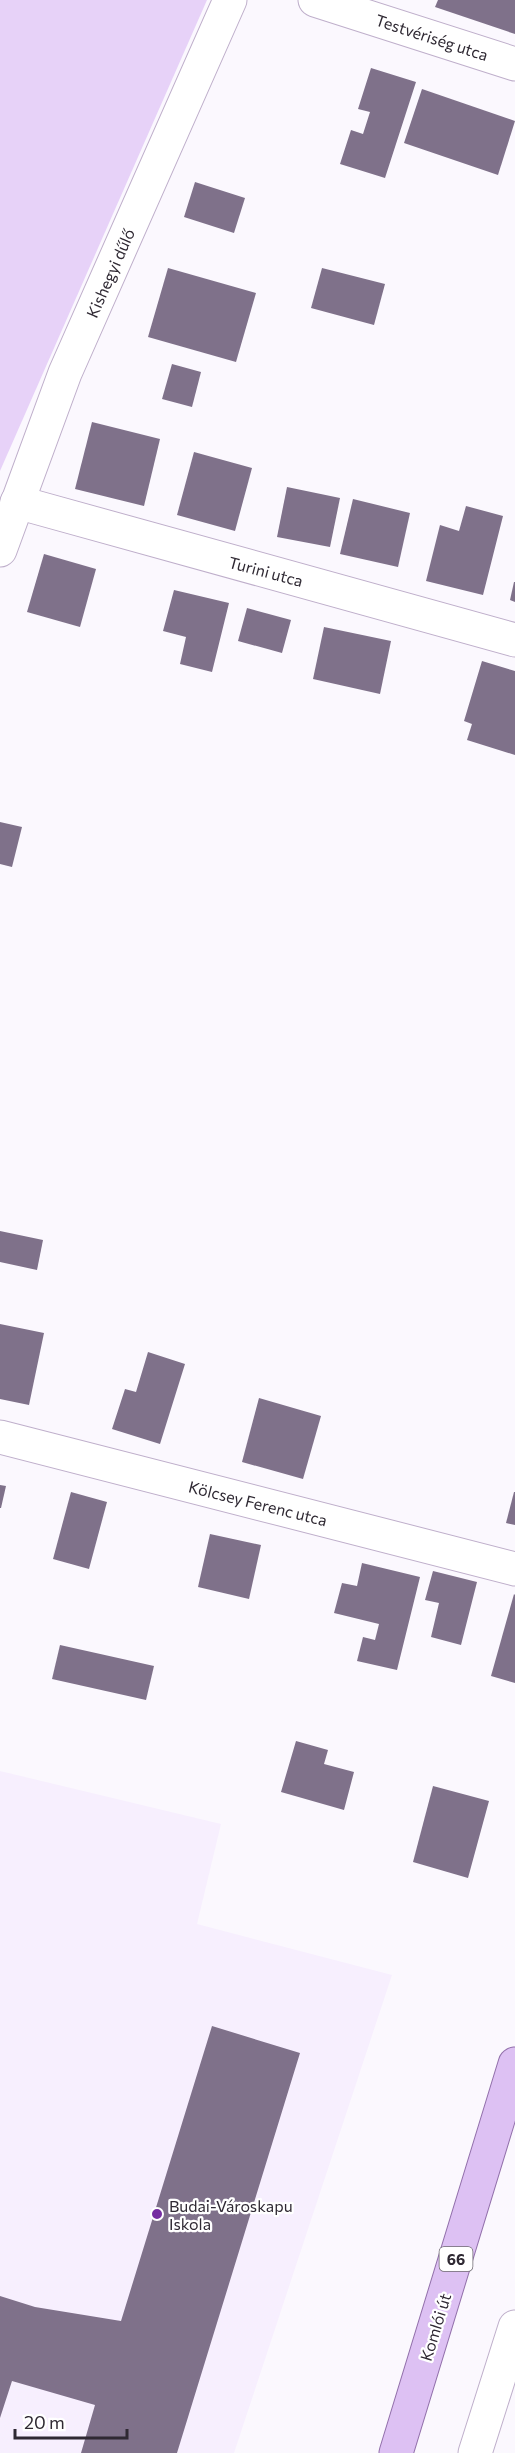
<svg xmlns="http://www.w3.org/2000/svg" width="515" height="2453" font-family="Commissioner,sans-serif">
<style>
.built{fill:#f7effe}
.green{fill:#e7d2f8}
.building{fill:#7f718a}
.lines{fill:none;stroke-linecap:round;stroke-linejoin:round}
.minor-casing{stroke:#bfafcb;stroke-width:35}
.primary-casing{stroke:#9270ab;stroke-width:35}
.minor{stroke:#fff;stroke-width:33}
.primary{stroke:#ddc1f3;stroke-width:33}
.poi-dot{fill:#762ea1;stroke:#fff;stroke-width:2}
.labels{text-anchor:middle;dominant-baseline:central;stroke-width:4.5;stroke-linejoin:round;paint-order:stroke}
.shield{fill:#fff;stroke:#6d6970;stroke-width:1.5}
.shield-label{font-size:15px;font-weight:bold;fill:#2f2933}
.street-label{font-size:16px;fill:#2f2933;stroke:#fff}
.poi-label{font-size:16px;fill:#2f2933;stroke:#fff;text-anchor:start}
</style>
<rect width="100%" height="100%" fill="#fbf8fe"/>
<path class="built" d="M0 1771 221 1824 197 1924 392 1975 234 2453H0Z"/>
<path class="green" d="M0 0H207L0 471Z"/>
<g class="building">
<path d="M438 0H515V34L435 7Z"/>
<path d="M371 68 416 82 385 178 340 164 351 130 363 134 370 112 358 109Z"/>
<path d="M422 89 515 121 498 175 404 143Z"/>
<path d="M195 182 245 198 234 233 184 217Z"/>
<path d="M168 268 256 293 236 362 148 337Z"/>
<path d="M322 268 385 284 374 325 311 308Z"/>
<path d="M172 364 201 372 192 407 162 399Z"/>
<path d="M92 422 160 439 144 506 75 489Z"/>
<path d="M194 452 252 468 235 531 177 515Z"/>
<path d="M287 487 340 498 330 547 277 537Z"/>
<path d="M353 499 410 513 398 567 340 554Z"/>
<path d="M466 506 503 516 483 595 426 581 440 525 459 531Z"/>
<path d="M44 554 96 569 80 627 27 612Z"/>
<path d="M514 582H515V602L510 600Z"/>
<path d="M174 590 229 603 212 672 180 664 186 637 163 631Z"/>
<path d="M247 608 291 620 282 653 238 641Z"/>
<path d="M324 627 391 641 380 694 313 679Z"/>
<path d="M482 661 515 671V755L467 740 472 724 464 721Z"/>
<path d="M0 822 22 827 12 867 0 864Z"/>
<path d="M0 1231 43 1240 37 1270 0 1262Z"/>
<path d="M0 1324 44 1333 29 1405 0 1399Z"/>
<path d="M148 1352 185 1364 160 1444 112 1429 125 1389 136 1392Z"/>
<path d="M259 1398 321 1416 303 1479 242 1462Z"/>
<path d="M0 1485 6 1486 1 1508H0Z"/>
<path d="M71 1492 107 1502 89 1569 53 1559Z"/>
<path d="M514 1492H515V1525L506 1523Z"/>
<path d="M210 1534 261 1545 249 1599 198 1587Z"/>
<path d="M362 1563 420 1577 397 1670 357 1661 363 1637 375 1640 379 1624 334 1613 342 1583 357 1586Z"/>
<path d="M433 1571 477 1582 461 1645 431 1637 439 1603 425 1600Z"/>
<path d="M514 1594 515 1595V1683L491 1676Z"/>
<path d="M60 1645 154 1666 146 1700 52 1679Z"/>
<path d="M296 1741 328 1750 324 1764 354 1772 344 1810 281 1792Z"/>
<path d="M433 1786 489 1801 468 1878 413 1862Z"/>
<path d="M212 2026 300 2053 177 2453H81L95 2405 12 2381 0 2418V2296L35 2307 121 2321Z"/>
</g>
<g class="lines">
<g class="minor-casing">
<g id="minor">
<path d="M315 0 515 64"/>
<path d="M17 502 515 640"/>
<path d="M0 550 65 373 230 0"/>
<path d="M0 1437 515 1569"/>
<path d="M475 2453 515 2327"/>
</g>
</g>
<g class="primary-casing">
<path id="primary" d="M396 2453 515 2064"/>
</g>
<use href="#minor" class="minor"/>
<use href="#primary" class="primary"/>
</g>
<circle class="poi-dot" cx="157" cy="2214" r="6"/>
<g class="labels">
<rect class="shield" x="439.5" y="2247" width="33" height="24" rx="4.5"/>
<g class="shield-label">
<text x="456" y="2259">66</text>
</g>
<g class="street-label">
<text transform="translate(432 37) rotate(18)">Testvériség utca</text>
<text transform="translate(110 273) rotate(-66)">Kishegyi dűlő</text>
<text transform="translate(266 571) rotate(15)">Turini utca</text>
<text transform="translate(258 1503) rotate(14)">Kölcsey Ferenc utca</text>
<text transform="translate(435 2327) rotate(-73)">Komlói út</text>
</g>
<g class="poi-label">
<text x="169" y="2205">Budai-Városkapu<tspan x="169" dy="18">Iskola</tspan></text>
</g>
</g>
<path d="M15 2429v9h112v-9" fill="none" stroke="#2f2933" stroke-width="3"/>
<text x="24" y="2429" font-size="18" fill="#2f2933" stroke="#ffffff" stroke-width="4.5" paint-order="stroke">20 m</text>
</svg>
